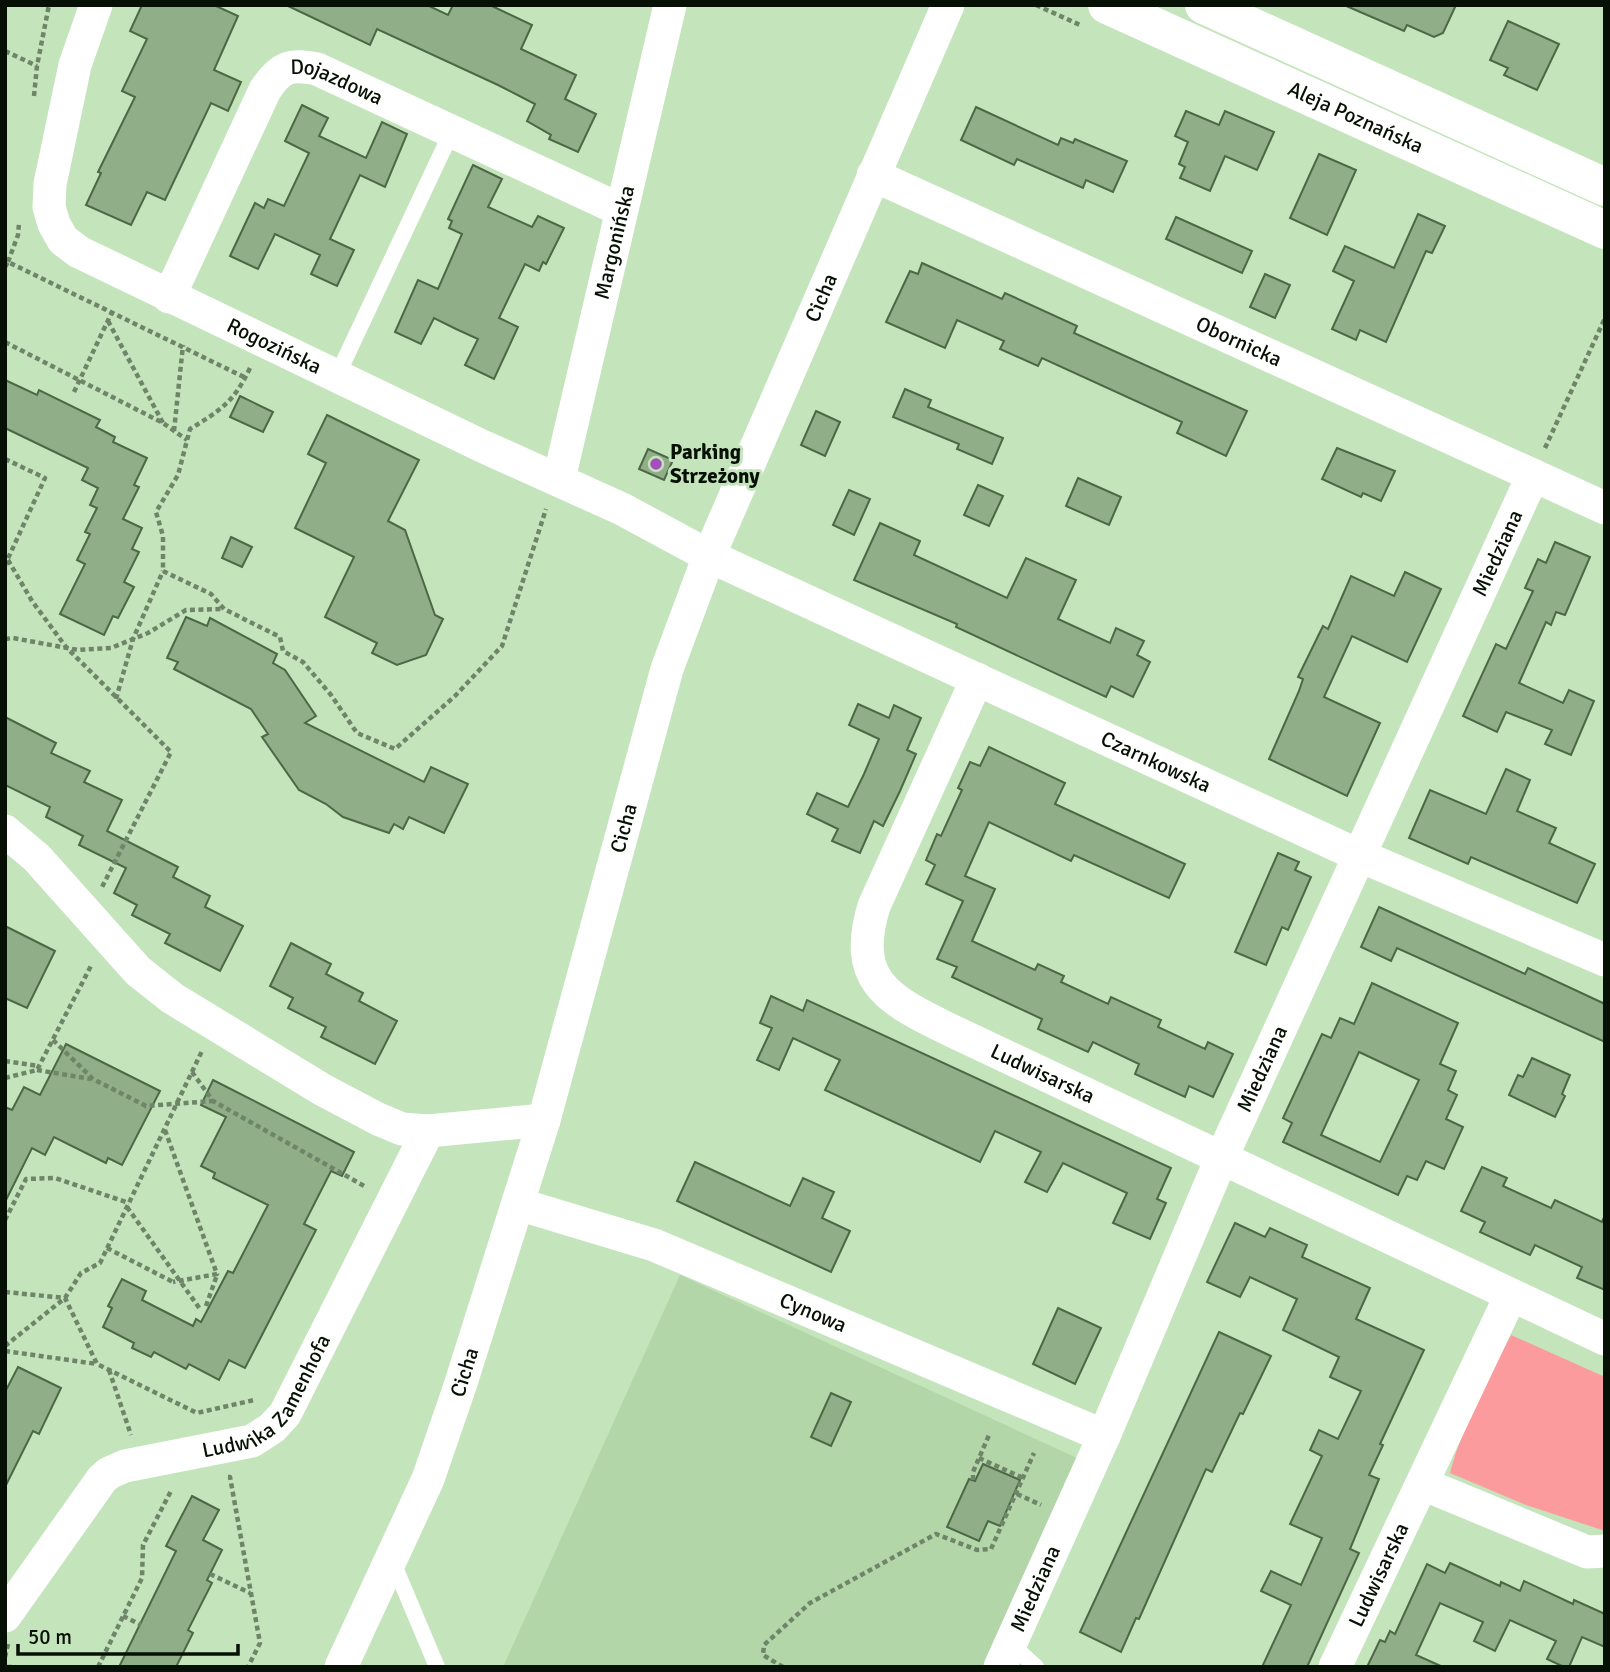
<svg xmlns="http://www.w3.org/2000/svg" width="1610" height="1672" font-family="Signika,sans-serif">
<style>
.built{fill:#b3d6a9}
.green{fill:#fc9b9d}
.building{fill:#90ae88;stroke:#4c6845;stroke-width:2;fill-rule:evenodd}
.lines{fill:none;stroke-linecap:round;stroke-linejoin:round}
.path{stroke:#6f8569;stroke-width:4.5;stroke-dasharray:5 3.5;stroke-linecap:butt}
.lane{stroke:#fff;stroke-width:16}
.street{stroke:#fff;stroke-width:33}
.secondary{stroke:#fff;stroke-width:38}
.poi-dot{fill:#a54ebb;stroke:#c4e4bb;stroke-width:2.5}
.labels{text-anchor:middle;dominant-baseline:central;stroke-width:6;stroke-linejoin:round;paint-order:stroke}
.street-label{font-size:21px;fill:#061004;stroke:#c4e4bb}
.poi-label{font-size:21px;font-weight:bold;fill:#061004;stroke:#c4e4bb;text-anchor:start}
</style>
<rect width="100%" height="100%" fill="#c4e4bb"/>
<path class="built" d="M680 1275 1077 1458 984 1667H503Z"/>
<path class="green" d="M1511 1335 1605 1377V1529L1602 1530 1526 1505 1450 1473C1463 1424 1488 1380 1511 1335Z"/>
<g class="building">
<path d="M142 5H214L238 16 214 70 241 82 228 111 211 103 165 200 147 192 131 225 86 205 101 173 98 172 135 97 122 91 147 39 130 31Z"/>
<path d="M286 5H427L448 15 453 5H490L532 25 521 49 576 75 565 99 596 114 578 152 549 139 551 135 527 121 535 104 498 85 377 29 370 45Z"/>
<path d="M1344 5H1456L1443 33 1434 37 1407 25 1404 31Z"/>
<path d="M1508 21 1559 44 1537 90 1504 75 1508 68 1490 60Z"/>
<path d="M302 105 328 118 319 136 366 158 382 122 407 134 385 187 360 175 330 239 354 250 337 286 311 274 320 255 275 234 258 269 230 256 255 203 264 208 268 199 284 206 309 153 285 141Z"/>
<path d="M976 107 1058 145 1061 138 1073 143 1075 139 1127 161 1113 192 1086 180 1083 188 1017 159 1014 165 961 140Z"/>
<path d="M1186 111 1219 125 1225 111 1274 132 1257 170 1225 156 1210 191 1180 178 1185 167 1179 164 1188 142 1175 136Z"/>
<path d="M1319 154 1356 170 1327 235 1290 218Z"/>
<path d="M473 165 502 179 488 207 532 227 538 216 564 228 546 264 543 262 539 271 525 264 499 318 518 327 494 379 465 365 478 339 456 329 434 318 421 344 395 332 418 280 438 289 462 234 449 228 452 221 448 219Z"/>
<path d="M1418 214 1445 226 1432 253 1426 251 1386 342 1360 330 1356 340 1332 329 1354 281 1333 271 1345 246 1394 268Z"/>
<path d="M1176 217 1252 251 1242 273 1166 239Z"/>
<path d="M922 263 1002 299 1005 293 1077 326 1074 333 1247 411 1226 456 1177 433 1182 422 1042 358 1038 366 1000 349 1004 341 957 320 945 348 886 322 910 271 918 274Z"/>
<path d="M1265 274 1290 285 1275 318 1250 307Z"/>
<path d="M5 380 37 395 39 390 100 420 96 427 115 437 113 442 147 458 134 485 139 487 123 519 142 528 132 549 139 552 124 582 134 587 118 618 113 616 104 635 60 614 85 564 77 560 90 534 85 532 97 508 90 505 98 488 82 480 88 468 5 428Z"/>
<path d="M905 389 931 400 928 407 1003 438 992 464 957 449 959 444 893 417Z"/>
<path d="M240 396 273 412 263 432 230 417Z"/>
<path d="M816 411 840 422 825 456 801 445Z"/>
<path d="M327 415 419 460 388 521 405 530 435 615 443 619 426 655 397 665 372 653 377 643 325 617 354 557 295 528 326 463 308 454Z"/>
<path d="M1337 448 1395 471 1381 501 1363 493 1361 497 1322 479Z"/>
<path d="M648 449 673 460 664 480 639 469Z"/>
<path d="M1078 478 1121 497 1109 525 1066 506Z"/>
<path d="M978 485 1003 496 989 526 964 515Z"/>
<path d="M849 490 870 499 854 535 833 525Z"/>
<path d="M880 523 920 541 914 555 1007 598 1026 558 1076 580 1058 619 1110 643 1116 628 1144 641 1137 655 1150 662 1133 697 1111 686 1106 697 956 627 957 624 854 580Z"/>
<path d="M231 537 252 547 242 567 222 558Z"/>
<path d="M1555 542 1590 557 1565 615 1556 612 1551 625 1546 622 1519 683 1563 703 1569 690 1594 701 1571 755 1545 744 1552 730 1506 712 1497 732 1463 716 1496 644 1506 649 1533 591 1525 588 1538 559 1546 563Z"/>
<path d="M1405 572 1441 589 1407 662 1352 636 1324 697 1380 723 1347 796 1269 759 1299 691 1303 679 1298 677 1323 626 1328 629 1351 576 1394 596Z"/>
<path d="M186 617 207 626 210 618 277 654 273 663 285 670 316 716 305 723 424 782 431 767 468 784 444 833 409 817 403 829 394 824 389 833 343 817 326 804 299 790 262 737 268 734 251 709 174 669 178 662 167 658Z"/>
<path d="M858 704 889 718 894 705 921 718 907 750 916 754 900 791 883 826 874 821 860 853 832 841 838 829 807 814 817 793 848 807 864 774 879 739 849 725Z"/>
<path d="M5 717 56 743 51 753 90 771 84 782 122 800 107 831 178 867 173 877 210 896 205 907 243 926 220 971 165 943 170 934 132 915 137 905 114 893 126 868 79 845 83 836 46 817 50 807 5 785Z"/>
<path d="M989 747 1065 783 1055 804 1185 864 1169 898 1074 855 1071 861 989 822 965 876 995 889 972 941 1035 970 1038 964 1064 976 1061 982 1108 1004 1111 997 1161 1020 1158 1027 1205 1049 1208 1042 1233 1054 1213 1097 1189 1086 1185 1097 1135 1074 1139 1064 1093 1042 1088 1052 1038 1029 1042 1019 952 977 957 967 937 959 963 901 926 884 935 865 926 860 937 834 941 836 962 790 958 788 970 762 980 766Z"/>
<path d="M1506 769 1530 780 1517 811 1556 828 1549 843 1595 864 1577 903 1471 857 1468 864 1409 838 1430 790 1486 814Z"/>
<path d="M1278 853 1299 862 1295 870 1311 877 1288 930 1282 927 1266 965 1235 952Z"/>
<path d="M1379 907 1525 974 1528 968 1605 1004V1042L1397 948 1391 961 1361 947Z"/>
<path d="M5 926 55 951 27 1008 5 998Z"/>
<path d="M291 943 331 964 326 974 363 993 359 1001 397 1021 375 1064 321 1037 326 1027 288 1008 293 998 270 986Z"/>
<path d="M1372 983 1458 1023 1440 1064 1456 1071 1448 1090 1457 1095 1446 1119 1463 1127 1444 1169 1426 1161 1417 1180 1407 1176 1398 1195 1283 1142 1292 1123 1283 1118 1322 1034 1331 1038 1340 1018 1354 1024ZM1359 1052 1419 1080 1380 1162 1321 1135Z"/>
<path d="M771 996 803 1011 807 1000 1171 1168 1157 1199 1166 1203 1150 1239 1113 1223 1127 1193 1063 1163 1047 1192 1025 1182 1041 1152 995 1131 980 1162 825 1090 840 1060 793 1038 779 1070 757 1060 772 1028 760 1023Z"/>
<path d="M66 1044 160 1091 122 1165 108 1158 106 1163 54 1137 45 1155 32 1148 5 1202V1107L12 1110 24 1087 40 1095Z"/>
<path d="M1532 1058 1570 1075 1562 1094 1565 1096 1555 1117 1509 1095 1518 1075 1523 1077Z"/>
<path d="M213 1080 354 1152 342 1176 331 1171 304 1224 316 1230 245 1368 229 1360 219 1380 189 1364 186 1369 154 1352 151 1357 132 1348 134 1343 103 1327 112 1308 108 1306 122 1279 146 1291 142 1300 193 1326 196 1319 201 1322 228 1271 233 1273 268 1205 213 1178 215 1173 201 1166 226 1117 201 1105Z"/>
<path d="M695 1162 790 1206 803 1178 834 1192 822 1218 850 1231 831 1272 677 1201Z"/>
<path d="M1482 1167 1507 1178 1503 1186 1551 1208 1555 1200 1602 1222 1605 1215V1290L1577 1278 1582 1267 1535 1245 1530 1255 1480 1232 1485 1222 1461 1211Z"/>
<path d="M1235 1223 1265 1237 1270 1228 1307 1245 1302 1257 1370 1288 1356 1319 1424 1350 1380 1444 1383 1445 1369 1475 1379 1479 1350 1549 1359 1553 1307 1667H1262L1291 1605 1261 1591 1271 1571 1301 1585 1322 1538 1290 1524 1322 1456 1310 1450 1319 1430 1338 1439 1361 1391 1330 1377 1339 1357 1283 1330 1297 1299 1250 1277 1240 1297 1207 1282Z"/>
<path d="M1058 1308 1101 1328 1075 1384 1033 1364Z"/>
<path d="M1219 1332 1271 1356 1243 1414 1240 1413 1212 1472 1206 1469 1139 1619 1136 1618 1121 1652 1080 1632Z"/>
<path d="M18 1367 61 1388 39 1434 33 1431 5 1487V1392Z"/>
<path d="M831 1393 851 1402 831 1446 811 1437Z"/>
<path d="M983 1464 1020 1480 1000 1526 988 1521 979 1541 947 1527 969 1479 975 1481Z"/>
<path d="M192 1496 219 1510 203 1540 222 1550 207 1580 212 1583 188 1630 193 1633 176 1667H119L176 1551 166 1546Z"/>
<path d="M1450 1563 1500 1586 1501 1582 1520 1591 1524 1581 1573 1604 1574 1600 1605 1614V1647L1582 1637 1569 1667H1564L1547 1659 1556 1641 1510 1620 1495 1651 1474 1641 1483 1622 1440 1603 1416 1655 1443 1667H1367L1380 1640 1385 1642 1390 1631 1395 1634 1427 1564 1445 1573Z"/>
</g>
<g class="lines">
<g class="path">
<path d="M1036 5 1080 25"/>
<path d="M5 51 37 66"/>
<path d="M34 96 37 66 49 5"/>
<path d="M8 262 18 235 19 223"/>
<path d="M5 267 8 262 246 378"/>
<path d="M108 321 163 423"/>
<path d="M5 342 163 423 187 440"/>
<path d="M250 368C234 402 221 410 190 429L178 475 156 512 163 536V571L211 594 224 609 280 637 283 651 303 662 331 695 357 733 395 749 455 696 502 646 546 509"/>
<path d="M74 392 112 312"/>
<path d="M174 431 183 345"/>
<path d="M1545 448 1605 318"/>
<path d="M5 459 45 478 5 565"/>
<path d="M8 560 32 601 66 647 171 752 102 887"/>
<path d="M5 639 13 638 78 650 111 648 148 633 186 610 224 609"/>
<path d="M116 699 133 639 163 571"/>
<path d="M53 1040 93 1079 146 1106 213 1101"/>
<path d="M5 1061 38 1066"/>
<path d="M37 1070 91 1079"/>
<path d="M192 1072 213 1101 366 1187"/>
<path d="M5 1078 37 1070 92 964"/>
<path d="M165 1130 217 1274 173 1282"/>
<path d="M127 1207 200 1309"/>
<path d="M5 1220 26 1179 55 1178 129 1203"/>
<path d="M107 1248 175 1283"/>
<path d="M5 1292 65 1298 97 1364 197 1413 254 1400"/>
<path d="M206 1306 217 1275"/>
<path d="M5 1346 65 1298 81 1273 100 1263 202 1051"/>
<path d="M5 1351 97 1364"/>
<path d="M109 1370 131 1435"/>
<path d="M979 1458 1023 1478"/>
<path d="M228 1477H230L260 1643 248 1667"/>
<path d="M973 1480V1472L989 1435"/>
<path d="M1017 1494 1041 1505"/>
<path d="M210 1574 250 1593"/>
<path d="M123 1616 141 1625"/>
<path d="M5 1657 8 1644"/>
<path d="M7 1667H16"/>
<path d="M98 1667 142 1578 143 1545 172 1489"/>
<path d="M783 1667 763 1655 764 1645 810 1603 936 1534 977 1550 991 1549 1034 1453"/>
</g>
<g class="lane">
<path d="M337 376 452 131"/>
<path d="M392 1560 437 1667"/>
<path d="M1010 1643 1036 1667"/>
</g>
<g class="street">
<path id="s1" d="M96 5 75 65 50 184 49 207 54 224 63 240 79 252 482 446 622 509 709 556 1358 855 1605 960"/>
<path id="s2" d="M873 175 1605 508"/>
<path id="s3" d="M169 297 265 90C281 66 290 64 317 69L621 210"/>
<path id="s4" d="M559 479 670 5"/>
<path id="s5" d="M977 679 874 906C852 979 885 998 946 1028L1605 1339"/>
<path d="M5 831 37 858 138 971 172 998 323 1090 378 1119 402 1129 428 1131"/>
<path id="s6" d="M518 1204 654 1245 1104 1436"/>
<path d="M1423 1484 1587 1552 1605 1551"/>
<path id="s7" d="M5 1616 102 1479 109 1473 125 1466 252 1441 272 1428 285 1414 428 1131 544 1120"/>
<path id="s8" d="M341 1667 428 1479 460 1386 544 1120 667 669 709 556 948 5"/>
<path id="s9" d="M1000 1667 1104 1436 1221 1159 1533 475"/>
<path id="s10" d="M1335 1667 1511 1295"/>
</g>
<g class="secondary">
<path id="s11" d="M1107 5 1605 230"/>
<path d="M1204 5 1605 187"/>
</g>
</g>
<circle class="poi-dot" cx="656" cy="464" r="7"/>
<g class="labels">
<g class="street-label">
<text stroke="none"><textPath href="#s3" startOffset="312">Dojazdowa</textPath></text>
<text stroke="none"><textPath href="#s11" startOffset="273">Aleja Poznańska</textPath></text>
<text stroke="none"><textPath href="#s4" startOffset="243">Margonińska</textPath></text>
<text stroke="none"><textPath href="#s8" startOffset="1454">Cicha</textPath></text>
<text stroke="none"><textPath href="#s2" startOffset="402">Obornicka</textPath></text>
<text stroke="none"><textPath href="#s1" startOffset="481">Rogozińska</textPath></text>
<text stroke="none"><textPath href="#s9" startOffset="1220">Miedziana</textPath></text>
<text stroke="none"><textPath href="#s1" startOffset="1456">Czarnkowska</textPath></text>
<text stroke="none"><textPath href="#s8" startOffset="887">Cicha</textPath></text>
<text stroke="none"><textPath href="#s9" startOffset="653">Miedziana</textPath></text>
<text stroke="none"><textPath href="#s5" startOffset="518">Ludwisarska</textPath></text>
<text stroke="none"><textPath href="#s6" startOffset="315">Cynowa</textPath></text>
<text stroke="none"><textPath href="#s8" startOffset="320">Cicha</textPath></text>
<text stroke="none"><textPath href="#s7" startOffset="364">Ludwika Zamenhofa</textPath></text>
<text stroke="none"><textPath href="#s10" startOffset="102">Ludwisarska</textPath></text>
<text stroke="none"><textPath href="#s9" startOffset="86">Miedziana</textPath></text>
</g>
<g class="poi-label">
<text x="670" y="452">Parking<tspan x="670" dy="24">Strzeżony</tspan></text>
</g>
</g>
<rect width="1610" height="1672" fill="none" stroke="#061004" stroke-width="14"/>
<path d="M18 1644v10h220v-10" fill="none" stroke="#061004" stroke-width="3.5"/>
<text x="28" y="1644" font-size="21" fill="#061004" stroke="#c4e4bb" stroke-width="5" paint-order="stroke">50 m</text>
</svg>
